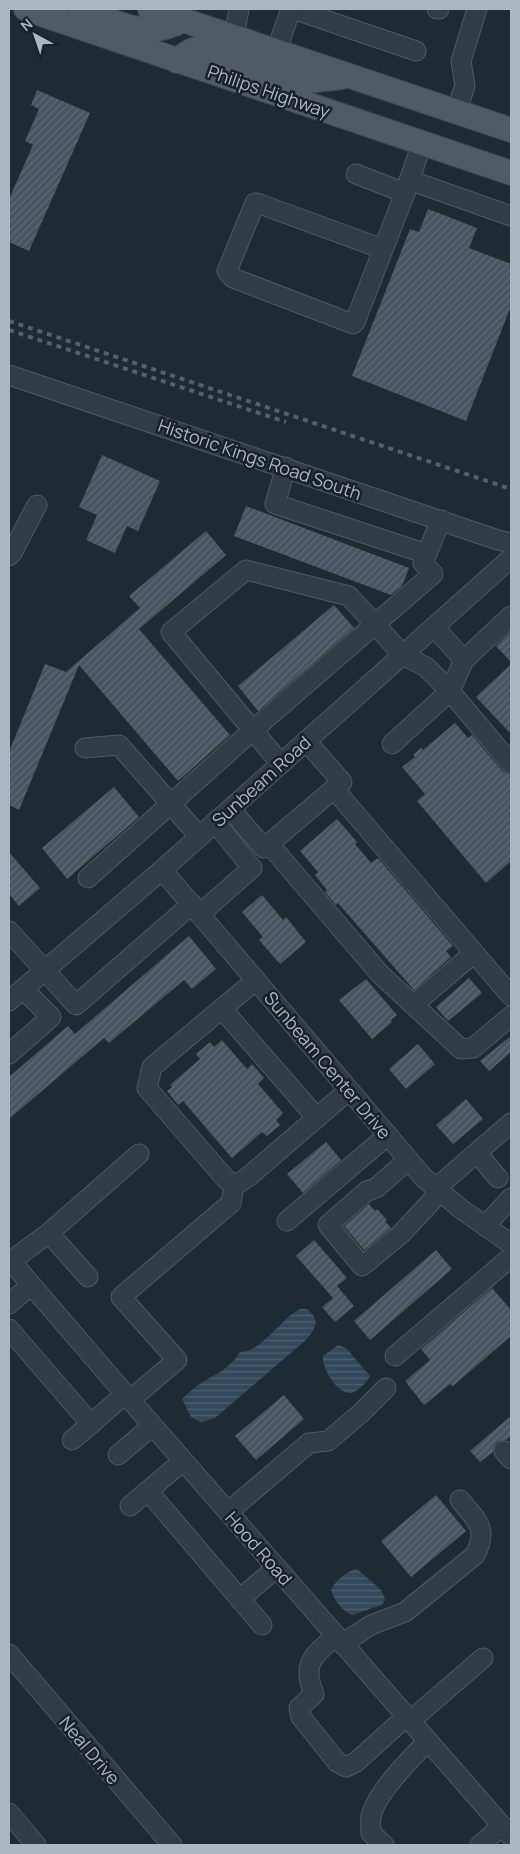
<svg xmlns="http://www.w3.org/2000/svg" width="520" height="1854" font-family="Manrope,sans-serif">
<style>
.water{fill:url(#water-rules)}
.building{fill:url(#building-hatch)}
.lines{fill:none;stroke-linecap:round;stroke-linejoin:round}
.minor-casing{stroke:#505a63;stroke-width:21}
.major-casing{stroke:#3c454e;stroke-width:26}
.minor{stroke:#323c44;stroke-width:19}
.major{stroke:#505b65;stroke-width:24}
.rail{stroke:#54616b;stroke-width:4;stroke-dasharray:5 5;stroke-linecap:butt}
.labels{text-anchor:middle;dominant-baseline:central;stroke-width:5;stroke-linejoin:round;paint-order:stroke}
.street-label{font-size:18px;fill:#acb7c2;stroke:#182129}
</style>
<defs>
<pattern id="water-rules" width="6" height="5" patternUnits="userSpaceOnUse" patternTransform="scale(1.25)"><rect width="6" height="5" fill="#33495b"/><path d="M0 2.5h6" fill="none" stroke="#4e6171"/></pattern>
<pattern id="building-hatch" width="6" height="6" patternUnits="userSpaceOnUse" patternTransform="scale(1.25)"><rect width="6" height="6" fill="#475560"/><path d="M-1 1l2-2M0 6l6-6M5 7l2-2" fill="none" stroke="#5f6b75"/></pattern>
</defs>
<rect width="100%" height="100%" fill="#1f2b33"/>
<g class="water">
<path d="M300 1309H307L314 1316 316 1323 313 1331 306 1340 215 1418 201 1422 191 1417 182 1399C187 1395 191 1390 197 1386 213 1375 229 1370 240 1352 262 1352 281 1318 300 1309Z"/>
<path d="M338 1345 346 1348 370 1376C367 1382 356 1394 349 1393 336 1392 322 1368 323 1356Z"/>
<path d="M357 1569 381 1590 385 1599 382 1605 352 1615C342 1611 334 1600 331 1590 335 1581 348 1570 357 1569Z"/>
</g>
<g class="building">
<path d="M37 90 90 113 29 251 9 242V199L33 145 25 141 39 109 31 105Z"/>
<path d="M428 209 477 228 469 248 511 264V306L466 421 352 376 410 229 419 232Z"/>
<path d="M102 455 160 481 138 531 127 526 115 553 86 540 97 515 79 507Z"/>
<path d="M246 506 409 568 402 586 391 595 234 536Z"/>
<path d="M206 531 226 555 139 629 230 735 178 781 79 665 19 810 9 805V752L45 664 66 672 140 608 129 596Z"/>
<path d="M334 605 354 628 258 711 238 686Z"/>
<path d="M511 631V662L496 646Z"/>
<path d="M511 664V734L476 697Z"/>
<path d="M455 723 468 738 472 735 503 772 511 775V861L486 883 417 801 425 794 402 767 415 757 413 755 421 748 423 750Z"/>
<path d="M114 787 139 817 67 879 42 848Z"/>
<path d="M337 819 357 842 355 844 371 863 378 858 453 946 446 951 451 957 414 990 338 903 336 905 325 892 327 890 315 875 318 872 300 851Z"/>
<path d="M9 852 40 888 19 906 9 894Z"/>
<path d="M262 895 283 920 286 917 306 942 280 964 259 940 263 937 242 912Z"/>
<path d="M189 936 216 969 192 989 184 980 109 1043 104 1038 9 1119V1077L68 1026 75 1034Z"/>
<path d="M469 978 482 993 448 1021 436 1007Z"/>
<path d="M366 979 397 1015 391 1020 392 1022 372 1039 339 1000Z"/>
<path d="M511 1036V1052L489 1071 480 1061Z"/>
<path d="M222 1040 247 1069 252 1064 264 1078 258 1084 283 1113 276 1120 280 1125 267 1136 262 1132 232 1158 183 1101 178 1105 167 1091 172 1087 170 1085 200 1059 196 1054 210 1042 214 1047Z"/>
<path d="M418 1044 435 1064 406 1089 389 1069Z"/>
<path d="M466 1099 483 1119 453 1144 436 1125Z"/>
<path d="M326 1142 341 1160 303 1193 287 1174Z"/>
<path d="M369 1204 375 1211 377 1209 387 1220 385 1221 391 1228 364 1250 344 1226Z"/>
<path d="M314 1240 347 1278 337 1286 354 1306 335 1322 322 1307 333 1298 296 1256Z"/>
<path d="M436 1250 452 1269 370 1340 354 1321Z"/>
<path d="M492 1288 511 1310V1336L453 1386 450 1384 424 1405 405 1381 430 1360 421 1349Z"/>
<path d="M284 1395 304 1419 256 1460 235 1436Z"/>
<path d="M511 1416V1436L506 1440 497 1442 494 1447 493 1452 480 1462 470 1451Z"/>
<path d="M436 1495 466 1531 411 1577 381 1541Z"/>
</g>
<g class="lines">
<g class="minor-casing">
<g id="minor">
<path d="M293 9 416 51"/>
<path d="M437 9H439"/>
<path d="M234 37 239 9"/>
<path d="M276 52 291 9"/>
<path d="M456 112 465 86 461 61 477 9"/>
<path d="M356 174 405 193 422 143"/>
<path d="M409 180 511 216"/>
<path d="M383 249 257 203H255L227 271 233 278 353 324 355 322 405 193"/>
<path d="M9 375 498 540 511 543"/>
<path d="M286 467 275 504 427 554"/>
<path d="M9 556 12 553 37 505"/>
<path d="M434 627 464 660 511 616"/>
<path d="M464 660 450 691 511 764"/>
<path d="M85 748 119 745 199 836"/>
<path d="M281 764 171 632 246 570 349 596 403 655 426 667 450 691 392 744"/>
<path d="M334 789 511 996"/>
<path d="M230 809 264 848 342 782 306 741"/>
<path d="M269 844 380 974 461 1049 473 1048 511 1016"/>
<path d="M162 870 424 1178 461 1209 511 1244"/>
<path d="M88 878 253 730 433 574 423 563 441 520"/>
<path d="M200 914 252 868 215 822"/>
<path d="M9 931 76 1005 192 904"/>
<path d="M256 980 152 1067 147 1088 224 1177 234 1186 248 1177 349 1090"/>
<path d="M9 1001 162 870 511 558"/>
<path d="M413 1005 474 953"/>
<path d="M222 1009 317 1118"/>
<path d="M9 1054 51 1017 23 989"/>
<path d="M477 1153 498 1178"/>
<path d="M408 1160 376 1188 367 1191 328 1225 362 1266 401 1234 440 1192"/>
<path d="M436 1188 511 1123"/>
<path d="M287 1221 388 1135"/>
<path d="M485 1226 511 1198"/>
<path d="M49 1233 139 1154"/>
<path d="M9 1259 125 1394 511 1836"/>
<path d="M11 1261 49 1233 88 1277"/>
<path d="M9 1304 31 1285"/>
<path d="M9 1329 91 1424 125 1394"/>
<path d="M395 1356 511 1257"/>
<path d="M130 1400 177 1360 121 1297 231 1203 234 1186"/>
<path d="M72 1440 91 1424"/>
<path d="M504 1451 511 1459"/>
<path d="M118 1455 152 1426"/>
<path d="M148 1491 262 1625"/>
<path d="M130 1506 183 1461"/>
<path d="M228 1512 309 1443 328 1441 361 1413 386 1388"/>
<path d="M240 1599 276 1568"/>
<path d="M336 1636C314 1655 301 1663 314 1694L299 1708 301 1717 337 1762 346 1767 356 1762 406 1717"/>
<path d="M342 1644 371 1625 405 1612 475 1555C489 1528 477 1521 460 1500"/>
<path d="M9 1654 172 1845"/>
<path d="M410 1721 483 1658"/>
<path d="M9 1813 36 1845"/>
<path d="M384 1845 371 1833C371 1828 370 1822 371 1817 375 1794 411 1758 428 1741"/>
<path d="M480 1845 502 1826"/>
</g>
</g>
<g class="major-casing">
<g id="major">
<path d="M26 9 511 173"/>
<path d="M80 9C115 22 146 41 183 20"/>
<path d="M150 9 511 130"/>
<path d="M177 61C188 51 196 47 210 48L307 81 342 77"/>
</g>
</g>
<use href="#minor" class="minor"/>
<use href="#major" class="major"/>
<g class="rail">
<path d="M9 321 511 489"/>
<path d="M9 330 286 422"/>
</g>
</g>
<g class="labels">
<g class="street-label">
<text transform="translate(269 91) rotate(19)">Philips Highway</text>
<text transform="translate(260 459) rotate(19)">Historic Kings Road South</text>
<text transform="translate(261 781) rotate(-42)">Sunbeam Road</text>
<text transform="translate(328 1065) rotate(50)">Sunbeam Center Drive</text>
<text transform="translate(259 1548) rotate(49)">Hood Road</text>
<text transform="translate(90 1750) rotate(50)">Neal Drive</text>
</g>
</g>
<rect width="520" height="1854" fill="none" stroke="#acb7c2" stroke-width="20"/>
<g transform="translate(35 35) rotate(320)" stroke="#182129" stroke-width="4" paint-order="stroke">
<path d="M0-4L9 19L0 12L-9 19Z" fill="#acb7c2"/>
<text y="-8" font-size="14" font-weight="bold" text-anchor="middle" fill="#acb7c2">N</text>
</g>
</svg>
